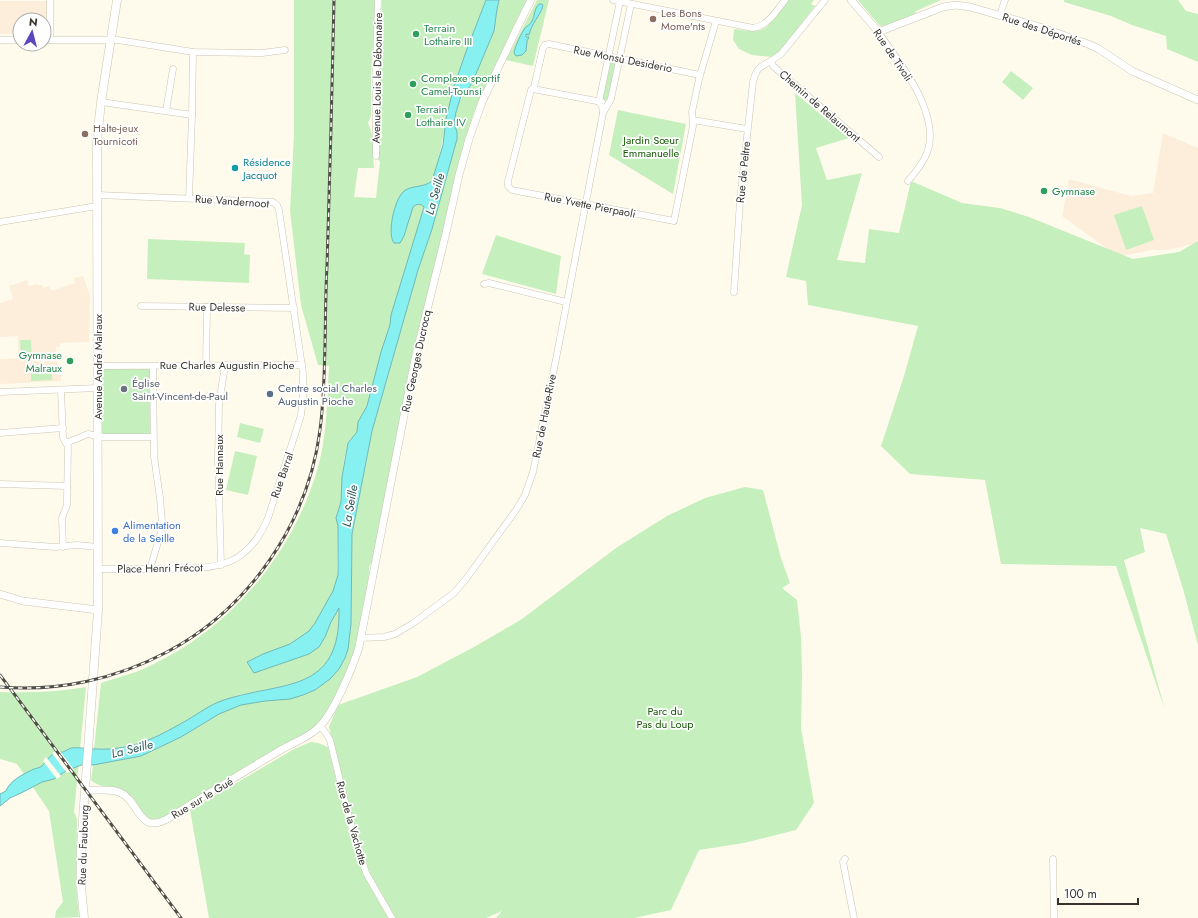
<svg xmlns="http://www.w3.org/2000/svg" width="1198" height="918" font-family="Jost,sans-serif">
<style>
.education{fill:#fdeedb}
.green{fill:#c5efbd}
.water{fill:#87f1f2;stroke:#6eb8b7}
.pier{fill:#fffbec}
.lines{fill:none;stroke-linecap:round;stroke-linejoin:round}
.minor-casing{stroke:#cac5b3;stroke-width:7}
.tertiary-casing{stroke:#cac5b3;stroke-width:8}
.secondary-casing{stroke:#cac5b3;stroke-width:9}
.minor{stroke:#fff;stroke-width:6}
.tertiary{stroke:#fff;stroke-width:7}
.secondary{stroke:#fff;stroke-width:8}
.rail-casing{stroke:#4f4d45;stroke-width:3}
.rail{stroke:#fff;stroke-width:1.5;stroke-dasharray:4.5;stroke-linecap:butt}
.education-dot{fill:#8d6e63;stroke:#fff;stroke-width:1.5}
.leisure-dot{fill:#2e9e5b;stroke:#fff;stroke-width:1.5}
.culture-dot{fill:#0f9aa8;stroke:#fff;stroke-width:1.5}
.worship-dot{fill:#6b7280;stroke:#fff;stroke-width:1.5}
.service-dot{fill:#5c6f8a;stroke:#fff;stroke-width:1.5}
.shop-dot{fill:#3f7fe0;stroke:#fff;stroke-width:1.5}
.labels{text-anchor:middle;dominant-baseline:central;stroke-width:3.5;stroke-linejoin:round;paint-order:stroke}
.education-label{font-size:11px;fill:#785e54;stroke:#fff;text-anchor:start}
.leisure-label{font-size:11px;fill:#27864d;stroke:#fff;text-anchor:start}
.street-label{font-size:11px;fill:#35332c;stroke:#fff}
.park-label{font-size:11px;fill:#165905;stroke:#fff}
.culture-label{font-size:11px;fill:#0d838f;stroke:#fff;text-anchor:start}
.worship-label{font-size:11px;fill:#5b616d;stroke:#fff;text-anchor:start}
.service-label{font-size:11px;fill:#4e5e75;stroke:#fff;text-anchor:start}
.shop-label{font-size:11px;fill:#366cbe;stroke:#fff;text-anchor:start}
.water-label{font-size:12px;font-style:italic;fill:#295858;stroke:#fff}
</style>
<rect width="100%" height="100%" fill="#fffbec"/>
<g class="education">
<path d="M0 1H48V34H44V20H20V34H0Z"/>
<path d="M1163 133 1198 148V243L1167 250H1152L1122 256 1116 255 1062 216 1069 179 1131 196 1153 193Z"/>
<path d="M83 276 90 295 89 342 60 343V347H56L58 371H57V375H61V381L0 384V359L18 358V336L0 337V303L13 299 9 286 27 280 29 286 38 284 39 286 42 284 43 288 49 286 51 291 75 283 74 278Z"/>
</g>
<g class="green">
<path d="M294 0H376L371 75V116L368 123 371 131 376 156 373 155 374 168H358L354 197 376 198 380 162 376 156H378L379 69 382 0H486L467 49 454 86 438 162 391 316 390 325 381 352 367 406 358 422 357 432 348 443 344 460 342 477 341 502 336 518 338 526 337 566 340 607 338 628 334 651 325 665 314 675 294 683 279 687 239 695 201 712 178 726 144 742 113 749H94L101 683C112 679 124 676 136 672 222 637 288 563 316 474 327 440 327 402 329 366L318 365 301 305 290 211 294 134Z"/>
<path d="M499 0H527L515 23 474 112 463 148 405 393 373 560 369 567V575L356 647 347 674 321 722 312 731 160 820C140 822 133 800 119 790 112 784 101 790 91 780L93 765 141 756 181 737 219 714 241 705 265 701 339 669 345 658 348 649 351 624 352 534 372 431 418 270 432 229 457 139C457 133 454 128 454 123 453 113 461 97 467 91L494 31 497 9Z"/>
<path d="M537 0H549L533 66 506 60Z"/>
<path d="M784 0H814L811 4 815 6 778 53 772 57 752 55 739 49 733 40 734 29C747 30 757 34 768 26L786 2Z"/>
<path d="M858 0H941L916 11 914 15 885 27 879 25Z"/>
<path d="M1064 0H1178L1186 11 1198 14V62L1167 49 1166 36 1132 25 1111 16 1064 2Z"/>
<path d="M610 61 616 62 610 99 607 101 602 99Z"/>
<path d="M1011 71 1033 88 1023 100 1002 82Z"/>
<path d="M795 93 849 138 816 148 827 180 862 173 837 260 865 263 869 229 899 233 911 181 962 203 1000 208 1029 217 1133 259 1179 252 1198 241V645L1183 589 1166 534 1140 528 1145 552 1124 560 1165 710 1116 566 1001 564 985 480 910 474 881 446 904 376 918 326 808 305 806 281 786 277 802 205Z"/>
<path d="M618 110 686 124 673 194 609 155Z"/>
<path d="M1142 206 1154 240 1126 250 1114 215Z"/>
<path d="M496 235 561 256 556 294 482 274Z"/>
<path d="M148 239 245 243 244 254 250 255 249 283 147 279Z"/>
<path d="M20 340H31L32 360 21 361Z"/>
<path d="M98 366H153V437H101Z"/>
<path d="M31 369H52V380L31 381Z"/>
<path d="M240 423 264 429 260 443 237 437Z"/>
<path d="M235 451 257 456 248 495 226 490Z"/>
<path d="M745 487 763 490 781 558 790 583 782 588 797 600 801 637 802 675 801 728 814 803 796 830 744 843 699 850 671 910 634 918H496L502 911 486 918H395L370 874 350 813 337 763 329 727 338 705 417 677 474 647 522 619 616 548 667 516 705 498Z"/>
<path d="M86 687 74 812 77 819 76 885 79 917 55 918 56 911 63 902 49 811 17 764 0 759V692C29 693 57 692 86 687Z"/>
<path d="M311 742 318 743 328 747 350 836 370 887 388 918H209L190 810 296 748Z"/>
</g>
<g class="water">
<path d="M486 0H499L497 9 494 31 473 81 467 91 461 96 456 112 454 123 457 132V139L432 229 418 270 372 431 352 534 351 624 348 649 345 658 339 669 330 679 315 690 303 695 290 699 265 701 241 705 219 714 181 737 141 756 93 765 84 764 66 771 54 779 42 782 23 792 10 798 0 806V794L6 791C9 781 25 773 34 769 36 768 40 768 42 766 47 761 50 754 57 752 58 752 63 752 63 752 66 751 68 749 71 748 79 747 88 749 96 749 112 750 130 747 146 741 161 735 175 727 189 719 199 713 210 705 221 701 282 680 341 696 339 608L331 622 325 637 319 647 309 654 254 673 247 662 263 654 290 644 309 631 315 623 333 591 338 575V526L336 518 341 502 342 477 348 443 357 432 358 422 367 406 381 352 390 325 391 315 424 207C421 203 416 204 413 207L404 236 400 243H394C387 234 394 201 403 192 410 185 424 188 432 181L443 145 446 119 454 86 467 49Z"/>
<path d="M539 4H542L543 6C540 16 531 24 529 35L526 34V37H529L527 41 526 51 522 55 516 56 514 53C515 46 522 32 525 28 528 25 530 25 532 21 535 15 534 9 539 4Z"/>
</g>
<g class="pier">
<path d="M59 750 69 763 74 770 67 773 63 768 52 753Z"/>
<path d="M46 757 61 776 57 779 43 761Z"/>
</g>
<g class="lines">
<g class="minor-casing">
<g id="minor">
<path d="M50 0V40"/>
<path d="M613 0 753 28C768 26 776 11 785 0"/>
<path d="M825 0 781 54 771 61 773 66 879 157"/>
<path d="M1000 15 1005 0"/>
<path d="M879 31 881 36C902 65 941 115 927 153 923 163 915 173 908 181"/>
<path d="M0 40H20"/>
<path d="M44 40H118L193 52 262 53 285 50"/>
<path d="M700 75 549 44 545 45 543 48 534 87 531 90 508 181V186L512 190 674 221 693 126 692 112 699 79 716 21"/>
<path d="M533 89 602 102"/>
<path d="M101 102 192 115 189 198"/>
<path d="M166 111 173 69"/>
<path d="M603 113 611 99 631 4"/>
<path d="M192 115 193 52"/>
<path d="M693 120 747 129"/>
<path d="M376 156V71L378 0"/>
<path d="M97 195 273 202 277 205 279 210 303 373V399L301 415 296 431 268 518C247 568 217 568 169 569 145 569 122 569 98 569"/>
<path d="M0 222 97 206"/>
<path d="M484 284 489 283 566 302"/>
<path d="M734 292 740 201 753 82C756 69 759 67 771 61"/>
<path d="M141 306 294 308"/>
<path d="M98 366 302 365"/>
<path d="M206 366 207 307"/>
<path d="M61 390 63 438 66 443"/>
<path d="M0 392 98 388"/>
<path d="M0 433 63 428"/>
<path d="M0 484 67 486"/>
<path d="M0 543 55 547 77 545 98 547"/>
<path d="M63 547 62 518 67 505V500L68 446 66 443 88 434 103 437H153"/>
<path d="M221 565 218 459 219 404 225 365"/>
<path d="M150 569 161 532 162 523 160 498 154 456 153 366"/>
<path d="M361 638 384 637 395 634 412 624 454 593 466 579 516 510 525 495 533 472 557 354 603 113 602 106 599 102 620 1"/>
<path d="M320 726 325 732 330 740 350 822 366 873 392 918"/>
<path d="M845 859 843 862 854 918"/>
<path d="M1053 859 1054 918"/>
</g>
</g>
<g class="tertiary-casing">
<g id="tertiary">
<path d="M851 0 876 29 881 31 943 7 956 5 970 7 1040 27 1088 44 1099 49 1132 71 1198 100"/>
<path d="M0 594 23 601 98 610"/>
<path d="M85 790C95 791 109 788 119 792 141 801 137 836 169 818 206 795 242 773 279 751 292 743 309 738 320 726 334 712 353 667 359 647L415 359 446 233 459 175 469 139 482 102 518 26 531 0"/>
</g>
</g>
<g class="secondary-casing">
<path id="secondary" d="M84 918 81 887V847L98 610 97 140 101 102 117 0"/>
</g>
<use href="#minor" class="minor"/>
<use href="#tertiary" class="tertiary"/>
<use href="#secondary" class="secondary"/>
<g class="rail-casing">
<g id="rail">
<path d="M0 675 181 918"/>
<path d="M0 687C58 692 116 679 167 652 250 608 308 523 320 430 327 376 324 321 327 266 330 177 332 89 334 0"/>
</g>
</g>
<use href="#rail" class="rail"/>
</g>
<g class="education-dot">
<circle cx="653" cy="19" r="4"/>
<circle cx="85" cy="134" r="4"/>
</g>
<g class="leisure-dot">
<circle cx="416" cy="34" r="4"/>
<circle cx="413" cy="84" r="4"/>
<circle cx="408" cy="115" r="4"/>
<circle cx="1044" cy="191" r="4"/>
<circle cx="70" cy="361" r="4"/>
</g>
<circle class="culture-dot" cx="235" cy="168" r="4"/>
<circle class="worship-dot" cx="124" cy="389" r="4"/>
<circle class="service-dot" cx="270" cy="394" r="4"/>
<circle class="shop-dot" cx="115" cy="531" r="4"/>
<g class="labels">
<g class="education-label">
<text x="661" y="13">Les Bons<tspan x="661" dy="13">Mome'nts</tspan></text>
<text x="93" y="128">Halte-jeux<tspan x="93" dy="13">Tournicoti</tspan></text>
</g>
<g class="leisure-label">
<text x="424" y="28">Terrain<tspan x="424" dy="13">Lothaire III</tspan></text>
<text x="421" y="78">Complexe sportif<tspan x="421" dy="13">Camel-Tounsi</tspan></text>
<text x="416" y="109">Terrain<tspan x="416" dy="13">Lothaire IV</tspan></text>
<text x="1052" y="191">Gymnase</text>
<text x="62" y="355" text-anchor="end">Gymnase<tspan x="62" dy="13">Malraux</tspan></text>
</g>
<g class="street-label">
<text transform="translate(1042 29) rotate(18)">Rue des Déportés</text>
<text transform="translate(893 55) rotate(56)">Rue de Tivoli</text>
<text transform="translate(623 59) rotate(11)">Rue Monsù Desiderio</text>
<text transform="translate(377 78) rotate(-89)">Avenue Louis le Débonnaire</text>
<text transform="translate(820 106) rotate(41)">Chemin de Relaumont</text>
<text transform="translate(743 172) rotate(-84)">Rue de Peltre</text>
<text transform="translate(232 201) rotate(4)">Rue Vandernoot</text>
<text transform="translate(590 205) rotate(11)">Rue Yvette Pierpaoli</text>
<text transform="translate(217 307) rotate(1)">Rue Delesse</text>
<text transform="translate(416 361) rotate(-78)">Rue Georges Ducrocq</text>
<text x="227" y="365">Rue Charles Augustin Pioche</text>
<text transform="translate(98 367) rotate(-90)">Avenue André Malraux</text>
<text transform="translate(544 416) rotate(-79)">Rue de Haute-Rive</text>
<text transform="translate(219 465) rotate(-90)">Rue Hannaux</text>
<text transform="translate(282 475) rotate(-71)">Rue Barral</text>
<text transform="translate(160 568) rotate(-1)">Place Henri Frécot</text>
<text transform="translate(202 798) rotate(-31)">Rue sur le Gué</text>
<text transform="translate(352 823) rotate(74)">Rue de la Vachotte</text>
<text transform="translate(83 845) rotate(-88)">Rue du Faubourg</text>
</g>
<g class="park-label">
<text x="651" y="140">Jardin Sœur<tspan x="651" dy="13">Emmanuelle</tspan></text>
<text x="665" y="711">Parc du<tspan x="665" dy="13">Pas du Loup</tspan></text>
</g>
<g class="culture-label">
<text x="243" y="162">Résidence<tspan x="243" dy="13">Jacquot</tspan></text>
</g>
<g class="worship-label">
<text x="132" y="383">Église<tspan x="132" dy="13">Saint-Vincent-de-Paul</tspan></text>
</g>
<g class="service-label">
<text x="278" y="388">Centre social Charles<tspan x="278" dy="13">Augustin Pioche</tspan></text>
</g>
<g class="shop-label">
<text x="123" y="525">Alimentation<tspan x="123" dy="13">de la Seille</tspan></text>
</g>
<g class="water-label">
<text transform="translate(435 194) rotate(-74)">La Seille</text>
<text transform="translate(350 506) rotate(-80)">La Seille</text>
<text transform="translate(132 749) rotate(-14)">La Seille</text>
</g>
</g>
<g transform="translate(32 32) rotate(7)"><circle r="19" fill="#ffffff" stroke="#aeadab"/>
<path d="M0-3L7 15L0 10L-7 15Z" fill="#5c46be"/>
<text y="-6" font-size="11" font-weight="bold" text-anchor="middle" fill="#35332c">N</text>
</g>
<path d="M1058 898v6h80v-6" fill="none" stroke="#35332c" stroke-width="2"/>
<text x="1064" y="898" font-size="12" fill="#35332c" stroke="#ffffff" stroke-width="3" paint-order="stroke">100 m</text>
</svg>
